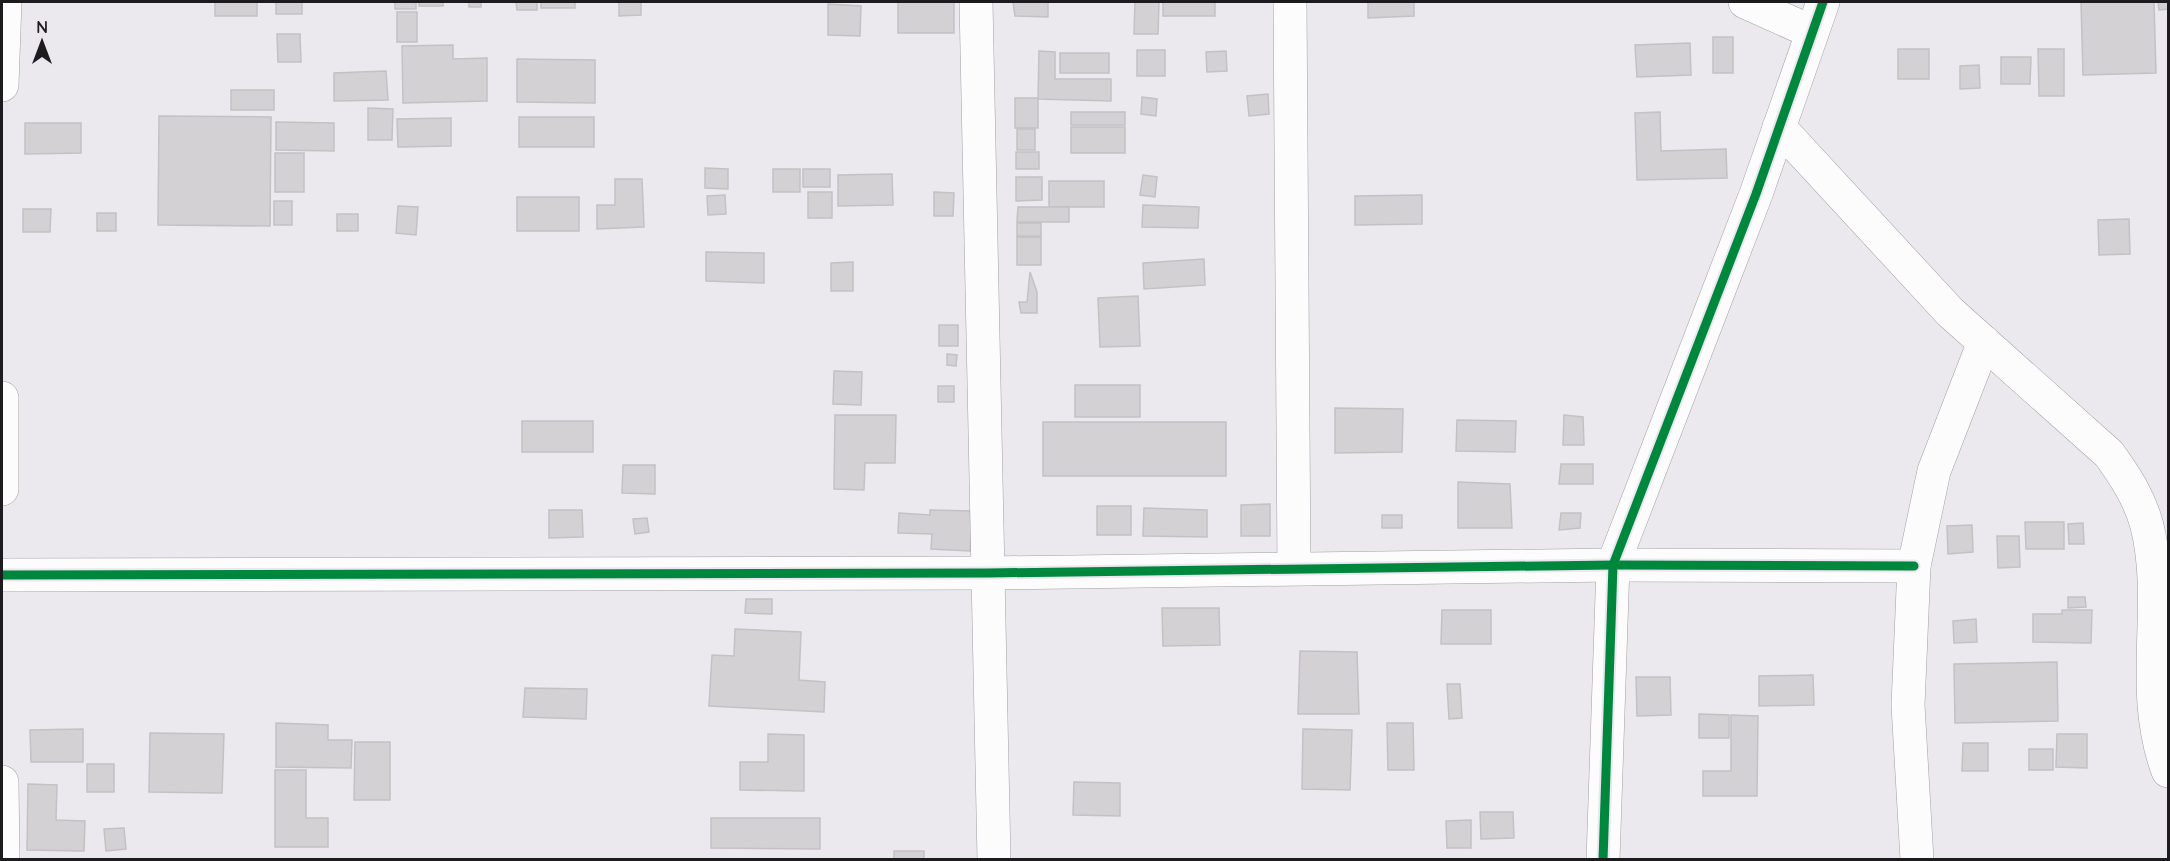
<svg xmlns="http://www.w3.org/2000/svg" width="2170" height="861" font-family="Quicksand,sans-serif">
<style>
.building{fill:#d4d1d5;stroke:#c4c1c5;stroke-width:1.5}
.lines{fill:none;stroke-linecap:round;stroke-linejoin:round}
.minor-casing{stroke:#a2a0a5;stroke-width:34}
.minor{stroke:#fcfcfc;stroke-width:33}
.cycleway-casing{stroke:#ebe6f0;stroke-width:13}
.cycleway{stroke:#00873e;stroke-width:9}
</style>
<rect width="100%" height="100%" fill="#ebe8ee"/>
<g class="building">
<rect x="215" y="2" width="42" height="14"/>
<rect x="276" y="2" width="26" height="12"/>
<rect x="395" y="2" width="21" height="7"/>
<rect x="419" y="2" width="24" height="4"/>
<rect x="469" y="2" width="12" height="5"/>
<path d="M516 2H537V10H517Z"/>
<rect x="541" y="2" width="34" height="6"/>
<path d="M619 2H641V15L619 16Z"/>
<rect x="898" y="2" width="56" height="31"/>
<path d="M1013 2H1048V17L1015 16Z"/>
<path d="M1135 2H1159L1158 34H1134Z"/>
<rect x="1163" y="2" width="52" height="14"/>
<path d="M1368 2H1414V16L1368 18Z"/>
<path d="M2081 2H2154L2156 73 2083 75Z"/>
<path d="M2158 2H2168V9L2159 10Z"/>
<path d="M828 4 861 6 860 36 828 35Z"/>
<rect x="397" y="12" width="20" height="30"/>
<path d="M277 34H300L301 62H278Z"/>
<rect x="1713" y="37" width="20" height="36"/>
<path d="M1690 43 1691 75 1637 77 1635 45Z"/>
<path d="M453 45V59L487 58V101L403 103 402 46Z"/>
<rect x="1898" y="49" width="31" height="30"/>
<path d="M2038 49H2064V96H2039Z"/>
<rect x="1137" y="50" width="28" height="26"/>
<path d="M1039 51 1055 52V79H1111V101L1038 99Z"/>
<path d="M1226 51 1227 71 1207 72 1206 52Z"/>
<rect x="1060" y="53" width="49" height="20"/>
<path d="M2001 57H2031L2030 84H2001Z"/>
<path d="M517 59 595 60V103L517 102Z"/>
<path d="M1979 65 1980 88 1960 89V66Z"/>
<path d="M386 71 388 100 334 101V73Z"/>
<rect x="231" y="90" width="43" height="20"/>
<path d="M1268 94 1269 114 1249 116 1247 96Z"/>
<path d="M1142 97 1157 99 1156 116 1141 114Z"/>
<rect x="1015" y="98" width="23" height="30"/>
<path d="M368 108 393 109 392 140H368Z"/>
<rect x="1071" y="112" width="54" height="13"/>
<path d="M1660 112 1661 151 1726 149 1727 178 1637 180 1635 113Z"/>
<path d="M159 116 271 117 270 226 158 225Z"/>
<rect x="519" y="117" width="75" height="30"/>
<path d="M451 118V146L398 147 397 119Z"/>
<path d="M276 122 334 123V151L276 150Z"/>
<path d="M25 123H81V153L25 154Z"/>
<rect x="1071" y="127" width="54" height="26"/>
<rect x="1017" y="129" width="18" height="21"/>
<rect x="1016" y="152" width="23" height="17"/>
<rect x="275" y="153" width="29" height="39"/>
<path d="M705 168 728 169V189L705 188Z"/>
<rect x="773" y="169" width="27" height="23"/>
<rect x="803" y="169" width="27" height="18"/>
<path d="M892 174 893 205 838 206V175Z"/>
<path d="M1143 175 1157 177 1155 197 1140 195Z"/>
<path d="M1016 177H1042V200L1016 201Z"/>
<path d="M615 179H642L644 227 597 229V205H615Z"/>
<rect x="1049" y="181" width="55" height="26"/>
<rect x="808" y="192" width="24" height="26"/>
<path d="M934 192 954 193 953 216H934Z"/>
<path d="M725 195 726 214 708 215 707 196Z"/>
<path d="M1422 195V224L1355 225V196Z"/>
<rect x="517" y="197" width="62" height="34"/>
<rect x="274" y="201" width="18" height="24"/>
<path d="M1143 205 1199 207 1198 228 1142 227Z"/>
<path d="M398 206 418 207 416 235 396 233Z"/>
<path d="M1018 207H1069V222H1017Z"/>
<path d="M23 209H51L50 232H23Z"/>
<rect x="97" y="213" width="19" height="18"/>
<rect x="337" y="214" width="21" height="17"/>
<path d="M2129 219 2130 254 2099 255 2098 220Z"/>
<rect x="1017" y="223" width="24" height="13"/>
<rect x="1017" y="237" width="24" height="28"/>
<path d="M706 252 764 253V283L706 281Z"/>
<path d="M1204 259 1205 285 1144 289 1143 263Z"/>
<path d="M853 262V291H831V263Z"/>
<path d="M1030 272 1037 292V313H1021L1019 302H1027Z"/>
<path d="M1138 296 1140 346 1100 347 1098 298Z"/>
<rect x="939" y="325" width="19" height="21"/>
<path d="M947 354 957 355 956 366 947 365Z"/>
<path d="M834 371 862 372 861 405 833 404Z"/>
<rect x="1075" y="385" width="65" height="32"/>
<rect x="938" y="386" width="16" height="16"/>
<path d="M1335 408 1403 409 1402 452 1335 453Z"/>
<path d="M835 415H896L895 463H865L864 490 834 489Z"/>
<path d="M1564 415 1583 417 1584 445H1563Z"/>
<path d="M1457 420 1516 421 1515 452 1456 451Z"/>
<rect x="522" y="421" width="71" height="31"/>
<rect x="1043" y="422" width="183" height="54"/>
<path d="M1561 464H1593V484H1559Z"/>
<path d="M623 465H655V494L622 493Z"/>
<path d="M1458 482 1510 484 1512 528H1458Z"/>
<path d="M1270 504V536H1241V505Z"/>
<rect x="1097" y="506" width="34" height="29"/>
<path d="M1144 508 1207 510V537L1143 536Z"/>
<path d="M549 510H582L583 537 549 538Z"/>
<path d="M930 510 972 511 970 551 931 549 932 534 898 533 899 513 930 515Z"/>
<path d="M1561 513H1581L1580 528 1559 530Z"/>
<rect x="1382" y="515" width="20" height="13"/>
<path d="M647 518 649 532 635 534 633 519Z"/>
<path d="M2025 522H2064V549H2026Z"/>
<path d="M2083 523 2084 544H2069L2068 524Z"/>
<path d="M1972 525 1973 552 1948 554 1947 526Z"/>
<path d="M1997 536H2019L2020 567 1998 568Z"/>
<path d="M2068 597H2085L2086 607 2068 608Z"/>
<path d="M746 599H772V614L745 613Z"/>
<path d="M1162 608H1219L1220 645 1163 646Z"/>
<path d="M1442 610H1491V644H1441Z"/>
<path d="M2062 610H2092L2091 643 2033 642V614H2062Z"/>
<path d="M1976 619 1977 642 1954 643 1953 621Z"/>
<path d="M735 629 801 632 799 680 825 682 824 712 709 706 712 655 734 656Z"/>
<path d="M1300 651 1357 652 1359 714H1298Z"/>
<path d="M2057 662 2058 721 1955 723 1954 664Z"/>
<path d="M1813 675 1814 705 1759 706V676Z"/>
<path d="M1636 677H1670L1671 715 1637 716Z"/>
<path d="M1447 684H1460L1462 718 1449 719Z"/>
<path d="M525 688 587 689 586 719 523 717Z"/>
<path d="M1699 714 1729 715V738H1699Z"/>
<path d="M1731 715 1758 716 1757 796H1703V771H1731Z"/>
<path d="M276 723 328 725V740H352L351 768 276 767Z"/>
<path d="M1387 723H1413L1414 770H1388Z"/>
<path d="M83 729V762H31L30 730Z"/>
<path d="M1303 729 1352 730 1350 790 1302 789Z"/>
<path d="M150 733 224 734 222 793 149 792Z"/>
<path d="M768 734 804 735V791L740 790V762H768Z"/>
<path d="M2057 734H2087V768L2056 767Z"/>
<path d="M355 742H390V800H354Z"/>
<path d="M1963 743H1988V771H1962Z"/>
<rect x="2029" y="749" width="24" height="21"/>
<rect x="87" y="764" width="27" height="28"/>
<path d="M275 770H306V818H328V847H275Z"/>
<path d="M1074 782 1120 783V816L1073 815Z"/>
<path d="M28 784 57 785 56 820 85 821 84 851 27 850Z"/>
<path d="M1480 812H1513L1514 838 1481 839Z"/>
<path d="M711 818H820V849L711 848Z"/>
<path d="M1471 820V848H1447L1446 821Z"/>
<path d="M124 828 126 849 106 851 104 829Z"/>
<rect x="894" y="851" width="30" height="9"/>
</g>
<g class="lines">
<g class="minor-casing">
<g id="minor">
<path d="M976 2 994 860"/>
<path d="M1290 2 1294 568"/>
<path d="M1745 2 1812 32"/>
<path d="M2 85 5 2"/>
<path d="M1779 127 1950 312 2109 454C2125 476 2140 499 2147 526 2167 607 2137 689 2168 771"/>
<path d="M2 398V489"/>
<path d="M2 575 988 573 1613 565 1914 566"/>
<path d="M2 782 3 860"/>
<path d="M1603 860 1613 565 1756 194 1823 2"/>
<path d="M1917 860 1908 705 1914 566 1934 471 1984 342"/>
</g>
</g>
<use href="#minor" class="minor"/>
<g class="cycleway-casing">
<g id="cycleway">
<path d="M2 575 988 573 1613 565 1914 566"/>
<path d="M1603 860 1613 565 1756 194 1823 2"/>
</g>
</g>
<use href="#cycleway" class="cycleway"/>
</g>
<rect width="2170" height="861" fill="none" stroke="#1c1b1e" stroke-width="6"/>
<g transform="translate(42 42)" stroke="#ebe6f0" stroke-width="4.5" paint-order="stroke">
<path d="M0-4.5L10 22L0 15L-10 22Z" fill="#1c1b1e"/>
<text y="-9" font-size="16" font-weight="bold" text-anchor="middle" fill="#1c1b1e">N</text>
</g>
</svg>
